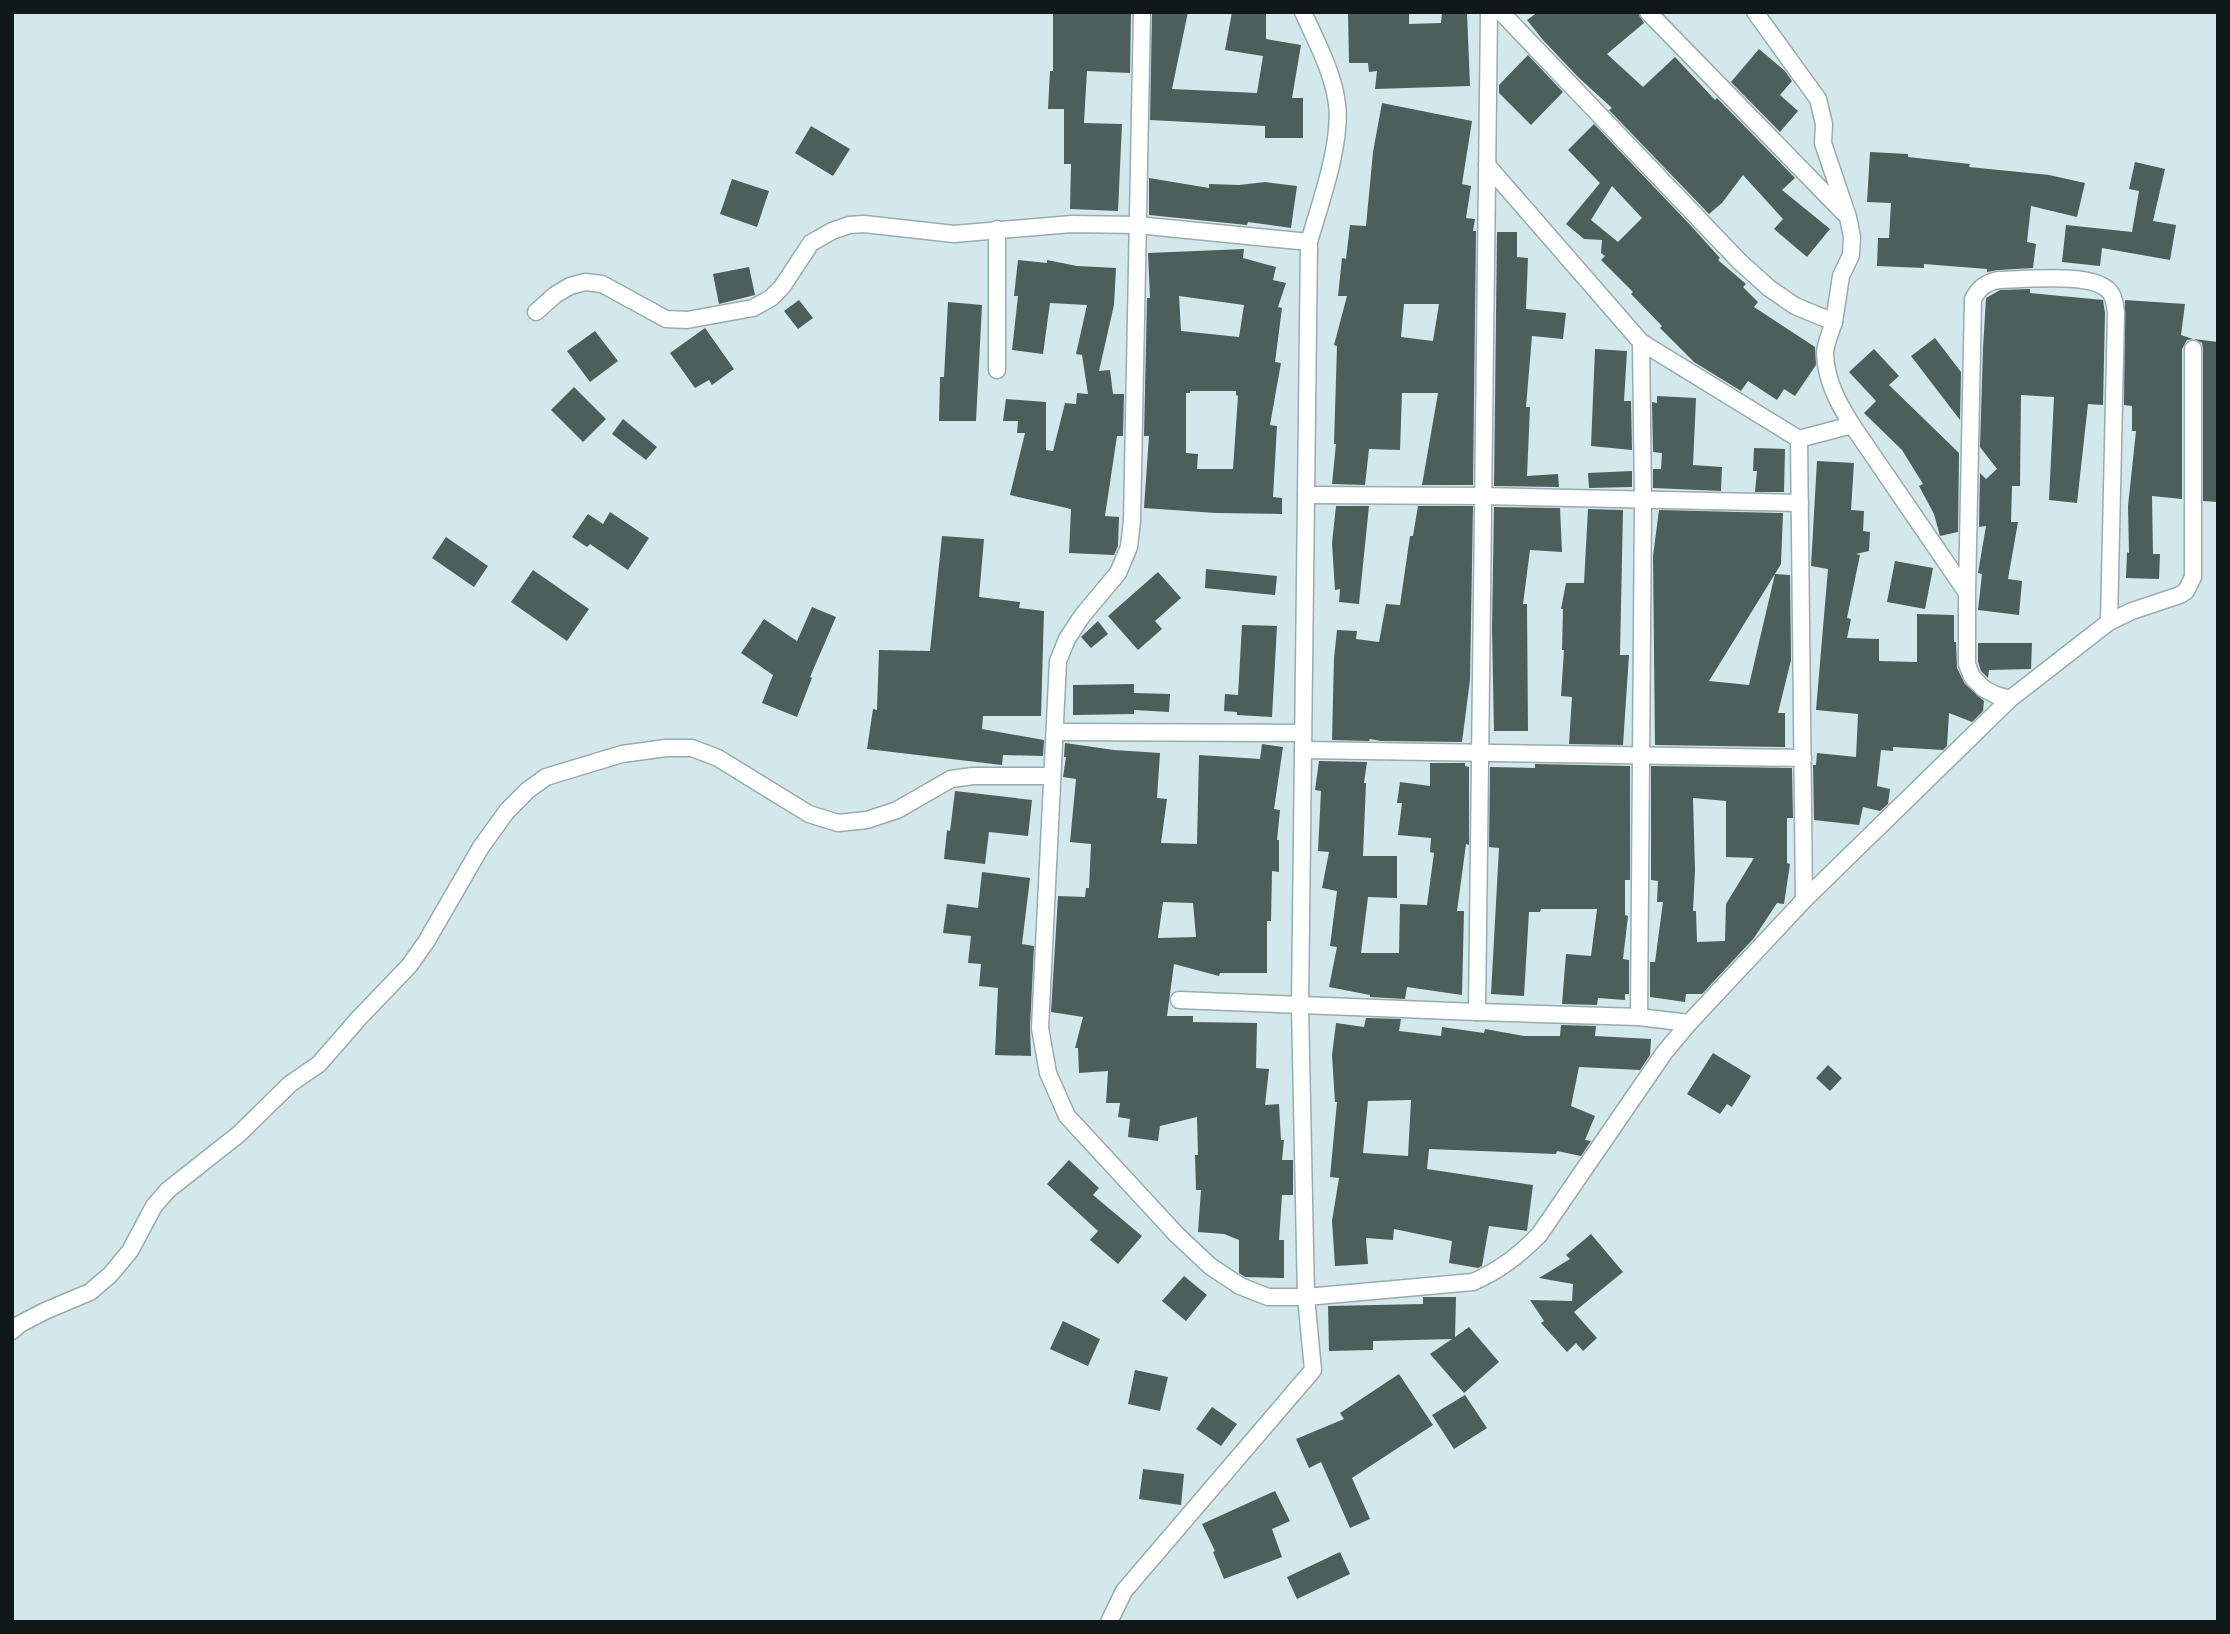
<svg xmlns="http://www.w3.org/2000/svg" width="2230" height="1634" font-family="'Fira Sans',sans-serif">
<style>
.building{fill:#4d5f5a;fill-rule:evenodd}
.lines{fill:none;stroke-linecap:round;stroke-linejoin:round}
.minor-casing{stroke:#97acae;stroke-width:19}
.minor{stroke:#fff;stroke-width:16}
</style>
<rect width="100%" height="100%" fill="#d3e8eb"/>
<g class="building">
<path d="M1053 12H1131L1130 73 1087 71 1084 123 1122 124 1118 211 1070 209 1071 164H1064V109H1048L1050 71H1053Z"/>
<path d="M1152 12H1188L1172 89 1257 93 1263 56 1225 50 1232 12H1266V39L1301 45 1292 98H1303V138H1265V126L1150 120Z"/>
<path d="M1348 12H1409V24L1441 23 1442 12H1467L1470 86 1375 89 1377 71 1369 72 1368 63H1349Z"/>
<path d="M1538 12H1638L1644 23 1607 54 1643 87 1675 57 1715 100 1717 98 1795 178 1782 190 1830 229 1807 257 1774 229 1783 219 1743 175 1722 203 1709 214 1609 110 1612 108 1578 77 1543 40 1527 20Z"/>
<path d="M1759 49 1785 71 1792 81 1780 95 1798 111 1780 132 1731 82Z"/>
<path d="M1528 55 1563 92 1531 125 1499 93V85Z"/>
<path d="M1382 103 1472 121 1462 184 1471 186 1466 218 1475 219 1473 231H1476L1473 485H1422L1438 393H1402L1400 450 1369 449 1365 485 1332 484 1336 444H1334L1337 346 1334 345 1347 296H1338L1342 258 1346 259 1350 225 1366 226 1373 152ZM1404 304H1439L1433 341 1401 337Z"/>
<path d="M1594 124 1693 228 1720 258 1718 260 1746 284 1743 287 1758 302 1754 307 1815 347 1816 365 1795 396 1784 389 1777 400 1748 381 1741 391 1694 362 1660 328 1662 326 1631 294 1633 292 1601 260 1605 256 1601 253 1602 240 1584 239 1566 224 1600 183 1568 150ZM1612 186 1642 218 1618 242 1591 220Z"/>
<path d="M811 126 850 149 833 176 795 153Z"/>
<path d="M1870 152 1908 154V157L1970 164 1969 167 2049 175 2085 183 2077 217 2031 206 2027 242 2036 244 2033 268 1998 270 1987 272V269L1924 264V268L1877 266 1878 238H1889L1891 203 1867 202Z"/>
<path d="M2135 162 2165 169 2153 221 2176 225 2170 260 2102 248 2100 266 2062 262 2066 225 2132 232 2139 191 2129 189Z"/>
<path d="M1149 178 1209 188V184L1239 185 1265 182 1297 186 1291 228 1248 222 1247 225 1149 215Z"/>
<path d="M732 179 769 191 757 227 720 214Z"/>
<path d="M1497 232H1517V257L1528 258 1526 309 1566 313 1563 339 1532 336 1526 407H1530L1527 476 1558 474 1559 487 1494 486Z"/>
<path d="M1244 249 1243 258 1276 267 1273 280 1286 283 1278 307 1282 308 1275 362 1281 363 1270 425 1277 426 1273 497 1282 498V514L1216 513 1144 508 1149 436H1144L1147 298H1150L1148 253ZM1179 296 1244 305 1239 337 1181 331ZM1190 391H1236V395L1238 396 1233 469H1197L1198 454 1186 453V393H1190Z"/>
<path d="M1018 260 1047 263V260L1077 266 1116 268 1114 305 1099 371 1110 370 1113 394H1124L1123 436H1117L1105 516 1119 517 1118 546 1114 555 1069 553 1071 509 1010 495 1025 433H1017L1018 421H1003L1006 399 1046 402V450L1053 451 1065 403 1076 404 1077 393 1088 394 1082 355 1076 354 1087 305 1050 303 1043 354 1012 350 1018 296H1014Z"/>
<path d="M749 267 755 295 719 304 713 274Z"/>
<path d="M2030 289V293L2103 300 2105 313 2103 405 2088 404 2077 503 2049 500 2054 397 2021 395 2020 486H2012L2011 522H2018L2008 579 2022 581 2019 615 1978 610 1982 574 1978 573 1986 526 1979 527 1980 473 1986 479 1997 469 1980 447 1983 348 1986 298 2000 290Z"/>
<path d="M799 300 813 318 798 329 784 311Z"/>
<path d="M2125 300 2185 304 2181 335 2193 339 2187 340 2182 349V499L2152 496 2153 554H2160L2159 579 2126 578 2127 552 2129 553 2128 506 2136 431H2132V406L2124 405Z"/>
<path d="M948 302 982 305 976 421H939L940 377H944Z"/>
<path d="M705 328 734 369 712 385 709 380 695 388 670 353Z"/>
<path d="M595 331 618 361 590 382 567 351Z"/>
<path d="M1935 338 1961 372 1960 420 1911 356Z"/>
<path d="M2194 339 2218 342V502L2203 501V349L2202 343Z"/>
<path d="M1595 349 1627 351 1624 401H1631L1632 450 1591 446Z"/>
<path d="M1874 349 1899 376 1889 385 1959 453 1958 532 1940 536 1934 514 1919 486 1923 484 1902 450 1864 413 1876 401 1849 372Z"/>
<path d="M574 387 606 419 583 442 551 410Z"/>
<path d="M1657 396 1696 398 1693 465 1722 467 1721 491 1653 488V469H1661L1662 453 1653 452 1652 402 1657 403Z"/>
<path d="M623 419 657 447 646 460 612 434Z"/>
<path d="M1754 448 1785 449 1784 492H1755L1757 471H1753Z"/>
<path d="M1817 461 1854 463 1851 510 1864 511 1863 531 1870 532 1869 551 1856 554 1860 555 1847 618 1851 619 1847 638 1879 639V661L1917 662V614L1954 615V642H1956L1957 668 1965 684 1984 701 1983 711 1972 722 1949 713 1947 746 1943 750 1893 747V751L1881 750 1877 786 1890 789 1888 804 1880 811 1863 807 1859 825 1814 820 1813 765H1816L1817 753 1856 757 1858 714 1816 710 1828 569 1811 566Z"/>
<path d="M1632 471V487L1589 488 1588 473Z"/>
<path d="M1336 506H1369L1359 604 1339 602 1340 589 1335 590 1332 543Z"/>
<path d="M1418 506H1473L1470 680 1462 742 1381 741 1370 739 1369 741 1332 740 1334 658 1337 630 1357 631 1356 639 1379 642 1386 604 1400 605 1410 536H1413Z"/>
<path d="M1494 507 1560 508 1562 552 1530 550 1523 604H1527L1528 731H1494L1492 629Z"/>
<path d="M1588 509 1623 510 1620 655H1629L1623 745 1569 744 1572 697 1561 696 1564 650H1562L1563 609H1561L1566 583H1584Z"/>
<path d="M1659 510 1783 513 1781 564 1709 681 1749 685 1775 574 1790 575 1791 660 1778 713H1785V747L1655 745 1653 556Z"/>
<path d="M610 512 649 538 628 570 590 544 587 547 572 537 588 514 603 524Z"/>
<path d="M942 536 984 539 979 597 1020 602 1019 608 1044 611 1041 716H983L982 729 1044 740 1043 756 1003 755 1002 765 867 749 873 709 877 710 879 650 930 651Z"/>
<path d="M446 537 488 566 474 587 432 558Z"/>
<path d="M1895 561 1933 568 1925 609 1887 602Z"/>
<path d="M1206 569 1277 576 1275 595 1205 588Z"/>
<path d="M533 570 589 609 567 641 511 602Z"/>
<path d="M1158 572 1181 598 1155 621 1162 629 1138 650 1108 616Z"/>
<path d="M812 607 836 617 810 677 812 678 797 717 762 703 773 675 741 653 764 619 797 641Z"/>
<path d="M1098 621 1108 634 1091 648 1081 637Z"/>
<path d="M1242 625 1277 626 1272 717 1237 715V712L1224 711 1225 694 1238 695Z"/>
<path d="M1978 643H2032L2031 669 1989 670 1988 678 1981 671 1978 662Z"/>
<path d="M1134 684V693L1170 694 1169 712 1134 710V714L1073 715V685Z"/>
<path d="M1065 743 1114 750 1160 753 1157 798 1167 799 1161 843 1197 844 1199 755 1260 759 1262 744 1283 747 1274 809 1280 810 1277 840H1279V872L1272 871 1271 921H1267V973H1220L1219 976 1174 964 1167 1016H1193V1022L1257 1023 1256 1068 1269 1069 1265 1105 1279 1104 1281 1140H1284L1282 1160H1293V1195H1282L1279 1240H1284V1278L1245 1277 1239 1273V1240L1224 1234 1198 1232 1201 1190H1196L1195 1155H1198L1197 1117 1160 1126 1158 1141 1128 1137 1130 1119 1118 1117 1120 1103H1106L1108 1071 1079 1073 1078 1048H1075L1083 1017 1051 1012 1058 896 1085 897 1086 888H1089L1091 844 1070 842 1076 779 1063 777 1066 757H1064ZM1163 902 1193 903 1196 937 1158 938Z"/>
<path d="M1319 761 1367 762 1364 783H1366L1363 856H1397V898L1368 897 1361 953H1399L1400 904 1427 905 1434 853 1430 852 1431 838 1398 835 1402 803H1397L1400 782 1430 786V763H1465V766L1469 767V845L1466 844 1457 911H1464L1462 995 1407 987 1405 999 1370 997V995L1329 987 1337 947 1330 946 1337 891 1322 888 1329 852 1318 851 1321 791 1315 790Z"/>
<path d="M1535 764 1630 766V880H1625V915L1628 916 1623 959 1629 960V994H1625V1000L1598 998 1597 1005 1562 1004 1566 954 1591 956 1597 909H1541L1540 912H1529L1524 996 1491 994 1499 848 1489 847 1490 767 1535 768Z"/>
<path d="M1651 766 1792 768 1793 818H1787V863L1790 864 1784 904 1777 903 1754 938 1702 994H1686L1685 1002 1650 997V962H1655L1663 902H1657L1658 881 1651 880ZM1693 798 1726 801V857L1754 858 1726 904 1725 941 1697 942 1696 911H1693L1695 870Z"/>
<path d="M955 791 1032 800 1028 836 989 832 985 864 944 859 947 830 950 831Z"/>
<path d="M982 872 1030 878 1022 944 1034 946 1030 1027 1031 1056 995 1055 998 988 979 986 981 964 968 963 971 936 943 933 947 904 978 908Z"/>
<path d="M1366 1018 1401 1019 1399 1031 1441 1036 1442 1027 1484 1033 1485 1029 1524 1036H1560L1561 1025 1596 1026 1595 1036 1651 1039 1650 1055 1640 1070 1579 1067 1571 1106 1595 1116 1585 1140 1591 1141 1581 1156 1557 1151 1556 1154 1429 1149 1427 1169 1533 1185 1527 1231 1489 1226 1482 1266 1478 1268 1449 1263 1452 1241 1394 1229 1393 1240 1366 1238 1368 1264 1335 1266 1332 1221 1339 1178 1330 1177 1337 1102H1335L1332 1055 1336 1023 1364 1027ZM1411 1100 1408 1156 1363 1153 1368 1101Z"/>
<path d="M1713 1053 1751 1076 1732 1107 1727 1104 1720 1114 1687 1094Z"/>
<path d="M1828 1065 1842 1078 1830 1091 1816 1078Z"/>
<path d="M1069 1160 1099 1188 1093 1195 1142 1236 1118 1264 1090 1240 1098 1231 1047 1184Z"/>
<path d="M1591 1234 1623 1272 1574 1312 1597 1338 1583 1351 1576 1343 1567 1352 1541 1323 1544 1321 1530 1300 1572 1301 1573 1284 1539 1278 1570 1259 1566 1255Z"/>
<path d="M1184 1276 1207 1295 1186 1321 1162 1301Z"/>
<path d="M1423 1297H1456L1455 1337 1469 1327 1499 1362 1464 1393 1430 1354 1452 1339 1373 1341V1350L1329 1351 1328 1306 1423 1304Z"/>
<path d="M1063 1321 1100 1339 1088 1366 1050 1349Z"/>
<path d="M1135 1370 1168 1377 1160 1411 1128 1404Z"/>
<path d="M1399 1374 1433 1425 1352 1478 1370 1519 1350 1528 1321 1462 1309 1468 1296 1439 1344 1419 1340 1413Z"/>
<path d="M1465 1395 1487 1428 1454 1449 1432 1415Z"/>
<path d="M1212 1407 1237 1424 1221 1446 1196 1429Z"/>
<path d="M1143 1469 1184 1474 1181 1505 1139 1499Z"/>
<path d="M1275 1491 1290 1521 1272 1529 1282 1557 1224 1579 1213 1552 1215 1551 1202 1524Z"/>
<path d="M1340 1552 1350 1574 1297 1599 1287 1577Z"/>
</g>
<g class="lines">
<g class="minor-casing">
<g id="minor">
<path d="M1142 12 1132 521 1129 547 1118 573 1082 616 1067 639 1058 661 1040 1028 1048 1073 1067 1116 1177 1235 1210 1266 1240 1286 1268 1297H1306L1473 1282C1500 1270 1518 1256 1539 1235L1664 1053 1689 1023 1804 900 2010 699"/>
<path d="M1501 12 1740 262 1769 288 1795 306 1834 322C1831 331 1825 344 1825 354 1826 380 1838 403 1852 425"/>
<path d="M1648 12 1844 213"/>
<path d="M1755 12 1818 99 1824 124 1823 143 1848 217 1852 237 1851 255 1841 276 1834 322"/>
<path d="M1487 165 1641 342"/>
<path d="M997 229V370"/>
<path d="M536 312 555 295 570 286 585 282 602 284 666 319 687 320 753 308 771 298 782 287 811 243 832 231 849 225 864 224 954 234 1072 224 1137 225 1309 242"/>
<path d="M1799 439 1804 900"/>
<path d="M1306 495 1483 496 1800 503"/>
<path d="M2109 622 2132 611 2180 595 2186 591 2193 577V349"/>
<path d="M1055 732 1303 733"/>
<path d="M1303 750 1803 758"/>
<path d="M1179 1000 1477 1012 1489 12"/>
<path d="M1477 1012 1639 1017 1689 1023"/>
<path d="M1639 1017 1643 500 1641 342 1799 439 1852 425 1967 593V664L1972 677 1984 689 1996 695 2010 699 2109 622 2116 313C2115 305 2115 299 2110 292 2094 271 2024 280 1998 280 1985 283 1979 288 1973 299L1967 593"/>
<path d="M12 1331 20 1324 45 1311 90 1292 110 1275 130 1251 154 1206 168 1190 239 1134 290 1084 319 1064 359 1018 409 966 426 942 481 847 507 811 528 790 546 777 622 754 666 748H692L718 758 809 814 838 823 867 820 897 810 951 779 973 776H1052"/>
<path d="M1109 1622 1124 1591 1313 1370 1306 1297 1300 1006 1309 242C1320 204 1342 143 1337 104 1333 72 1316 41 1303 12"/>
</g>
</g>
<use href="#minor" class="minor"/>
</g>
<rect width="2230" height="1634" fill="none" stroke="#101819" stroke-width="28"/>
</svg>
